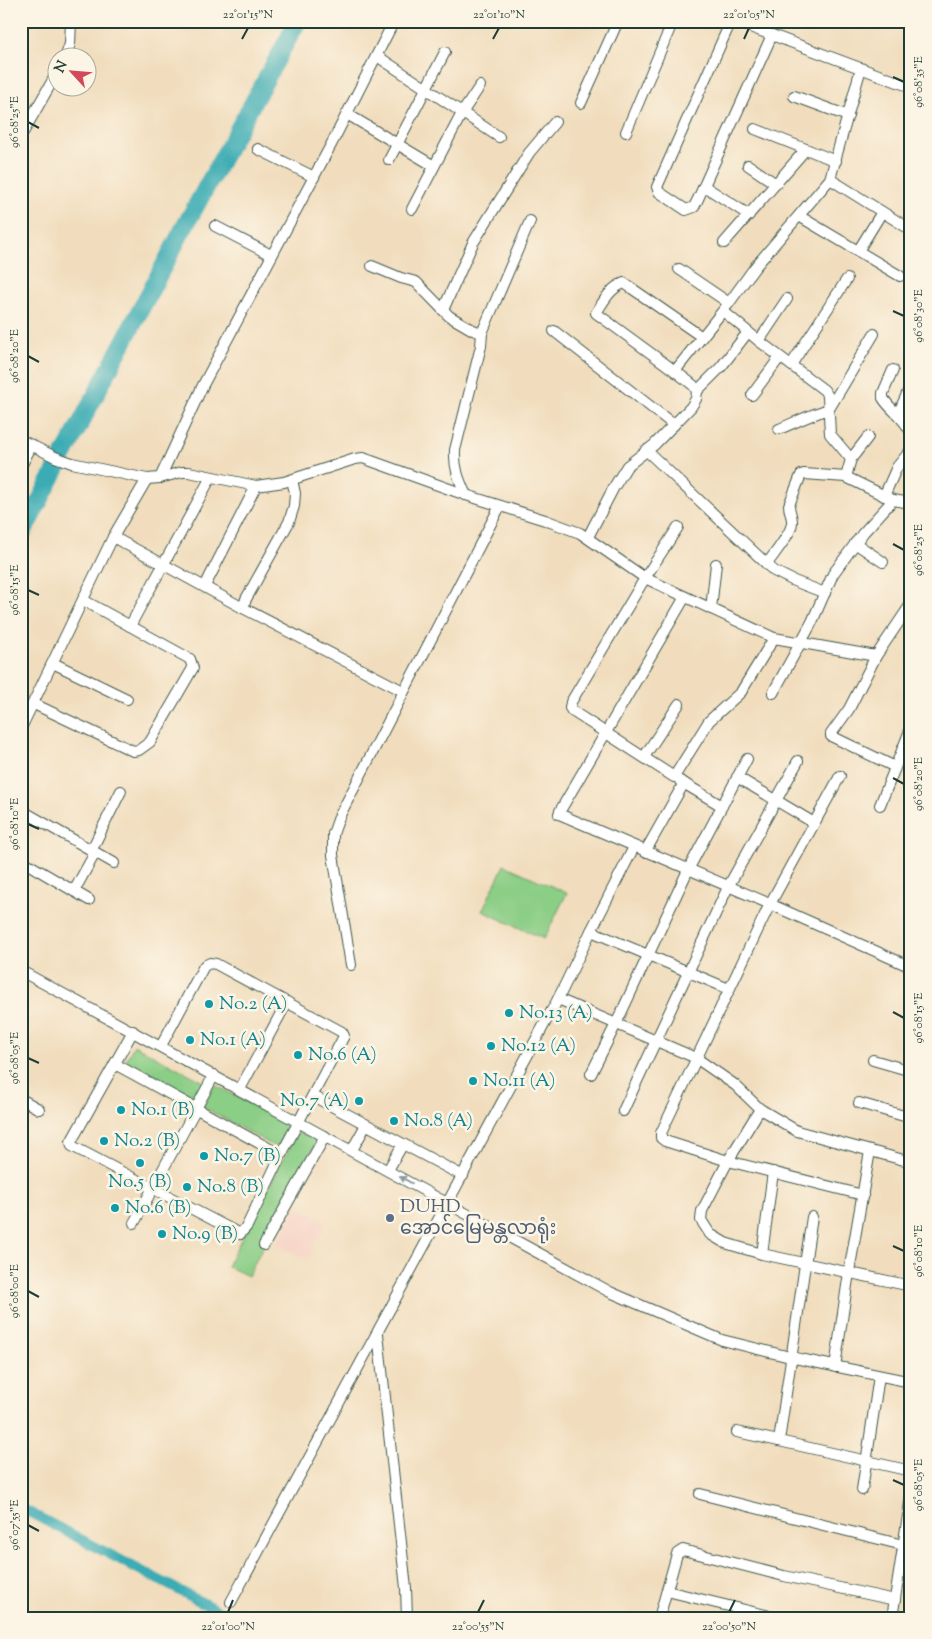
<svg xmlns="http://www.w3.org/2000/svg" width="932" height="1639" font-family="'Sorts Mill Goudy','Noto Sans Myanmar',serif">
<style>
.built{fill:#f6d2c4}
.green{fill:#8bce86;stroke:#55865d}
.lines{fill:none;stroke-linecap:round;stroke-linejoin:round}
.canal{stroke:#3aacb4;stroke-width:10}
.river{stroke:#3aacb4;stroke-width:18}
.minor-casing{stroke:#3e5549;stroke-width:12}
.minor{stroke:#fff;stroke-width:10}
.oneway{fill:#8f9e9a}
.ticks{fill:none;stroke:#1f3d34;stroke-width:2}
.culture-dot{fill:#0f9aa8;stroke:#fcf5e5;stroke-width:2}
.service-dot{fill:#5c6f8a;stroke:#fcf5e5;stroke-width:2}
.labels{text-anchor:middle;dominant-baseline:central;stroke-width:5;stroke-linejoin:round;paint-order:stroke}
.culture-label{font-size:19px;fill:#0d838f;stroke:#fcf5e5;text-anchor:start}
.service-label{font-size:19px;fill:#4e5e75;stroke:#fcf5e5;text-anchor:start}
.neatline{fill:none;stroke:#1f3d34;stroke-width:2}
.ticks-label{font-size:12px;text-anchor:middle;fill:#1f3d34}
</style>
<rect width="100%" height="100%" fill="#fcf5e5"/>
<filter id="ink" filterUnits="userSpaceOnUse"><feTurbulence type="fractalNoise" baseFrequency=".02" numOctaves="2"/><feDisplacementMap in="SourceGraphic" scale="10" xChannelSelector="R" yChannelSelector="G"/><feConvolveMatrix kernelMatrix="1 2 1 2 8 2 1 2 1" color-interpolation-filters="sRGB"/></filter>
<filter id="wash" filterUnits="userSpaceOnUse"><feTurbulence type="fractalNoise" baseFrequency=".0096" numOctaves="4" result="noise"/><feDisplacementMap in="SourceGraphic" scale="20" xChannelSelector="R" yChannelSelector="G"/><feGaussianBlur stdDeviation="1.12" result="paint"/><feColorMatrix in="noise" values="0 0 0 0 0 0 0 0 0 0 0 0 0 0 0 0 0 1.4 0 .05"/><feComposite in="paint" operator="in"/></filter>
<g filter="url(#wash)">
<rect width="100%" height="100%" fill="#f1ddbd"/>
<path class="built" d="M297 1207 327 1223 307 1259 277 1245Z"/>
<g class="green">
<path d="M504 865 567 893 544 939 482 911Z"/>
<path d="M134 1045 204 1082 194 1102 124 1064Z"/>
<path d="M215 1085 289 1126 277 1148 203 1107Z"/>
<path d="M298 1132 317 1141 248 1276 227 1266Z"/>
</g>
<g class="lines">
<path class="canal" d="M21 1508 232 1618"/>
<g class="river">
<path d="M909 21 911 22"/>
<path d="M21 536 181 233 298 21"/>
</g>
</g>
</g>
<g filter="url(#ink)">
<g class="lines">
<g class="minor-casing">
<g id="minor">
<path d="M731 21 657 187 659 192 686 210 694 207 698 199 772 35"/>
<path d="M734 21 911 87"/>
<path d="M377 56 499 137"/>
<path d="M65 58 70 44 71 21"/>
<path d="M794 96 848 116"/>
<path d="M581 103 618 21"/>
<path d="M347 114 434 166"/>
<path d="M755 129 836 161"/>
<path d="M626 132 673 21"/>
<path d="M21 136 58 71"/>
<path d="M258 149 314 177"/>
<path d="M389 160 445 52"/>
<path d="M748 165 776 184"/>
<path d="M830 179 911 230"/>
<path d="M704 186 749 215"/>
<path d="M412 209 462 113 480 86"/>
<path d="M799 216 900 276"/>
<path d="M530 221 482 333 481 346 455 450C454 468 459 480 466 495L545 520 580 533 645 578 774 638 876 656"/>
<path d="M215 226 271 255"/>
<path d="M724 243 806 149"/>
<path d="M858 251 882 212"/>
<path d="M372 266 401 278 416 282 449 316 473 330 482 333"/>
<path d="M679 269 729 303"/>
<path d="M443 310 473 243 529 153 555 122"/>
<path d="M723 311 759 341 824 390 828 396 830 434 851 459"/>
<path d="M554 331 674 425"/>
<path d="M759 341 787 299"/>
<path d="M791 365 847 279"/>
<path d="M893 370 883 393V398C891 411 905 418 911 433"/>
<path d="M675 371 729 303 755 267 830 179 861 68"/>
<path d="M697 391 721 367 748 332"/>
<path d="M752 395 780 357"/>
<path d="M898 414 911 385"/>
<path d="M779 429C796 422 812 414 829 409L874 334"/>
<path d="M21 440 55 457 72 463 147 479 160 478 182 472H189L256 486 284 482 355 459 363 458 466 495"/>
<path d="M646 450 774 571 794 581 825 593"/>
<path d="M21 466 32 445"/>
<path d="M846 477 851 459 868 437"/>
<path d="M160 478 203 385 332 143 394 21"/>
<path d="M884 496 897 467 911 450"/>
<path d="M678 527 645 578 571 702 570 708 572 711 674 777 709 721 741 692 774 638"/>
<path d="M113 537 243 608 246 599 289 522 294 506 295 493 292 480"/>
<path d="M588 537 614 487 627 466 654 445 691 407 696 399 697 391 693 385 675 371 596 313C604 301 610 288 624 283L702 337"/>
<path d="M855 543 883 562"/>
<path d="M767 564C773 555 793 532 792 521 792 516 789 511 789 505L801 475 804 474 846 477 893 500"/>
<path d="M205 586 256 486"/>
<path d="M685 597 560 811 559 814 770 904 911 967"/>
<path d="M243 608 403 691"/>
<path d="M711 609 716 564"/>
<path d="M130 626 211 477"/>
<path d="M53 663 127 699"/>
<path d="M773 693 812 622 833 574 863 533 893 500 911 503"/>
<path d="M34 704 133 751 139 750 150 742 193 668 190 659 83 600"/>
<path d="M21 728 113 537 147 479"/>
<path d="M644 757 679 704"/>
<path d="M895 767 831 736V734L849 709 876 656 911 604"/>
<path d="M840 776 770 904 661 1133V1138L665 1141 728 1161 863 1195"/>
<path d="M737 777 814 823"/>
<path d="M680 781 722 806"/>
<path d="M880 805 911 728"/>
<path d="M21 810 114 863"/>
<path d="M91 851 121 791"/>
<path d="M645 852 684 783"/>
<path d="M21 860 89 900"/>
<path d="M74 891 95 853"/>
<path d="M591 931 729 989"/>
<path d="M351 965 333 855V834L339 817 500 506"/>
<path d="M21 971 610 1292 722 1340 790 1357 911 1382"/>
<path d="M558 999 696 1058 735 1085 760 1109 797 1131 911 1162"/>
<path d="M133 1031 71 1142 72 1146 240 1234 247 1226 281 1155 344 1036 342 1032 216 964 210 963 204 966 161 1046"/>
<path d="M873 1060 911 1071"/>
<path d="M115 1064 281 1155"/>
<path d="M591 1074 616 1024 688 870 747 759"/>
<path d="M240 1089 287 1002"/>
<path d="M313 1096 463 1176"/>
<path d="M21 1099 39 1109"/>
<path d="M859 1103 911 1118"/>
<path d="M760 1109 728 1161 702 1211 701 1220 710 1234 725 1243 762 1254 911 1286"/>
<path d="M623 1111 728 887 798 761"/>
<path d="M352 1150 366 1125"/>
<path d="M388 1170 403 1144"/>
<path d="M812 1217 779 1441 911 1471"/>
<path d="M134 1223 214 1075"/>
<path d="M264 1245 325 1136"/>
<path d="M762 1254 773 1172"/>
<path d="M378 1334 406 1588 407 1618"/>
<path d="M835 1367 849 1272 870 1151"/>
<path d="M737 1432 779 1441"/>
<path d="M862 1490 879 1376"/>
<path d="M700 1494 903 1545"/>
<path d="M667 1591 778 1618"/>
<path d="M231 1602 558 999 591 931 634 847"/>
<path d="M659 1618 677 1554 683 1550 784 1576 895 1600"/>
<path d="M892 1618 911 1496"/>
</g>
</g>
<use href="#minor" class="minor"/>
</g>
<defs><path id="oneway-solid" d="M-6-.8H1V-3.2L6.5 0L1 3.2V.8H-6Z" transform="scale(1.25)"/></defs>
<use class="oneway" href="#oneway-solid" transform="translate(406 1180) rotate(-151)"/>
</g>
<path class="ticks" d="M242 39 248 28M493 39 499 28M744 39 749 28M893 77 904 82M28 122 39 128M893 311 904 316M28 356 39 362M893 544 904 550M28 590 39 595M893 778 904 784M28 824 39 829M893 1012 904 1018M28 1058 39 1063M893 1246 904 1251M28 1291 39 1297M893 1480 904 1485M28 1525 39 1531M228 1612 233 1600M478 1612 484 1600M729 1612 735 1600"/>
<g class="culture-dot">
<circle cx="209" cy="1004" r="5"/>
<circle cx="509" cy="1013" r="5"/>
<circle cx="190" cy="1040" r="5"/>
<circle cx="491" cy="1046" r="5"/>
<circle cx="298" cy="1055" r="5"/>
<circle cx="473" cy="1081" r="5"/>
<circle cx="359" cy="1101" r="5"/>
<circle cx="121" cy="1110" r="5"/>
<circle cx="394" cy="1121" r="5"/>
<circle cx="104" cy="1141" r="5"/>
<circle cx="204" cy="1156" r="5"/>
<circle cx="140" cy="1163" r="5"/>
<circle cx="187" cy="1187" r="5"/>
<circle cx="115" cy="1208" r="5"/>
<circle cx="162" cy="1234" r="5"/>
</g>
<circle class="service-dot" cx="390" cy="1218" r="5"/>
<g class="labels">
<g class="culture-label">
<text x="219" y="1004">No.2 (A)</text>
<text x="519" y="1013">No.13 (A)</text>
<text x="200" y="1040">No.1 (A)</text>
<text x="501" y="1046">No.12 (A)</text>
<text x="308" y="1055">No.6 (A)</text>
<text x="483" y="1081">No.11 (A)</text>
<text x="349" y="1101" text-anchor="end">No.7 (A)</text>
<text x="131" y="1110">No.1 (B)</text>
<text x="404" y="1121">No.8 (A)</text>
<text x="114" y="1141">No.2 (B)</text>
<text x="214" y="1156">No.7 (B)</text>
<text x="140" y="1182" text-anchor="middle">No.5 (B)</text>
<text x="197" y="1187">No.8 (B)</text>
<text x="125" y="1208">No.6 (B)</text>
<text x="172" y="1234">No.9 (B)</text>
</g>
<g class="service-label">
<text x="400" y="1207">DUHD<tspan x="400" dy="22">အောင်မြေမန္တလာရုံး</tspan></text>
</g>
</g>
<rect width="932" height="1639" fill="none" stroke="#fcf5e5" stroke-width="55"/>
<g transform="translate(72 72) rotate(296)"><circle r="24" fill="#fcf5e5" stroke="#a4ab9e"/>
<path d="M0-4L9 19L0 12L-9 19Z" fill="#d1495b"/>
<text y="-8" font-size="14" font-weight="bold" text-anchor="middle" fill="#1f3d34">N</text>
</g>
<rect x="28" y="28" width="876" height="1584" class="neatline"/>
<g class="ticks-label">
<text x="248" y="18">22°01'15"N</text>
<text x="499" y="18">22°01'10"N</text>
<text x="749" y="18">22°01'05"N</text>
<text transform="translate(918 82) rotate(-90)" y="4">96°08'35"E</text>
<text transform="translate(14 122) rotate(-90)" y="4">96°08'25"E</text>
<text transform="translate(918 316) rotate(-90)" y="4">96°08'30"E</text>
<text transform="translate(14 356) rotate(-90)" y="4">96°08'20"E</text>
<text transform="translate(918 550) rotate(-90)" y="4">96°08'25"E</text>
<text transform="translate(14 590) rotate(-90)" y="4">96°08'15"E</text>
<text transform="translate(918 784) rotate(-90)" y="4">96°08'20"E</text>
<text transform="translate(14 824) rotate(-90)" y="4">96°08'10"E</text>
<text transform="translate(918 1018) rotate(-90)" y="4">96°08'15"E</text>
<text transform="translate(14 1058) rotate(-90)" y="4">96°08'05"E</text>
<text transform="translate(918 1251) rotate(-90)" y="4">96°08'10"E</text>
<text transform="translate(14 1291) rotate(-90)" y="4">96°08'00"E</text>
<text transform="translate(918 1485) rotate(-90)" y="4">96°08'05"E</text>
<text transform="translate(14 1525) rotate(-90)" y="4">96°07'55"E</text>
<text x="228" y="1630">22°01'00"N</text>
<text x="478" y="1630">22°00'55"N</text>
<text x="729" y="1630">22°00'50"N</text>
</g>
</svg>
